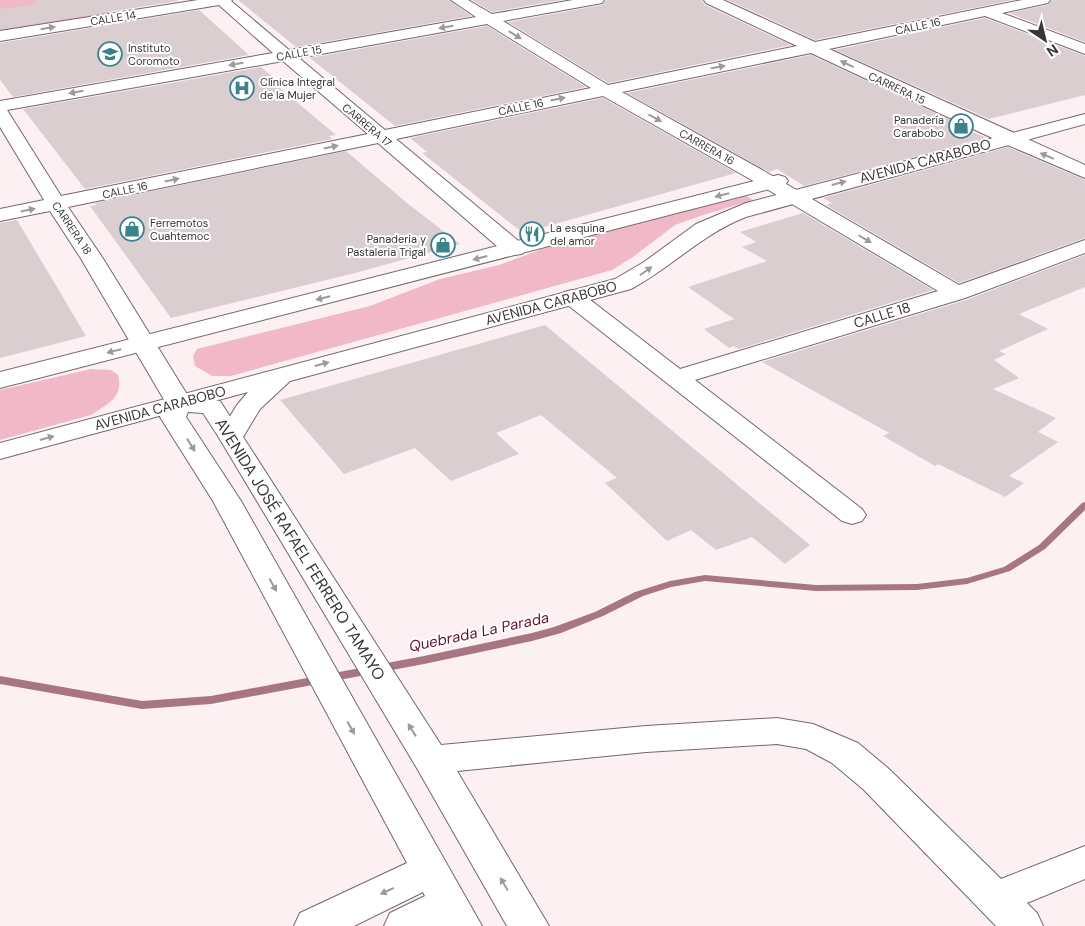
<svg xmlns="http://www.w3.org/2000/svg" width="1085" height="926" font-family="'DM Sans',sans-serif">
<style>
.green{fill:#f1b8c7}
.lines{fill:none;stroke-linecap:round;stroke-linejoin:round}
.stream{fill:#a87583;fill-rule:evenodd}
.building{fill:#daced1}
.minor-casing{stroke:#73686b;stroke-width:2}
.major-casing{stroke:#73686b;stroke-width:2}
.minor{fill:#fff;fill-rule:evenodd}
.major{fill:#fff;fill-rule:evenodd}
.oneway{fill:#9c9a9a}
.labels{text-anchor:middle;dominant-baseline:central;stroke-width:4;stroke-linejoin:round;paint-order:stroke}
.far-street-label{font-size:11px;fill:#393536;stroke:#fff}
.far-poi-label{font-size:11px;fill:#393536;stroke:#fff;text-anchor:start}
.street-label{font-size:14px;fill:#393536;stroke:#fff}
.water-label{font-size:15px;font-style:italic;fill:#651134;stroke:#fff}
.near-street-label{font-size:16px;fill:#393536;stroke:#fff}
</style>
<rect width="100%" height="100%" fill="#fcf0f3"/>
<g class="green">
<path d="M0 0H97L111 15 0 33Z"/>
<path d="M744 194 753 200 700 216 675 225 633 257 612 270 231 376H212L195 366 193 356 197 349 370 306 440 279 499 265 564 241Z"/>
<path d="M91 369 111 370 118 375C124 397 108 404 91 415L0 440V390Z"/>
</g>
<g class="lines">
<path class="stream" d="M1085 502V510L1045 549 1010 571 967 584 917 590 816 591 705 581 671 587 643 596 603 616 561 633 532 641 424 664 211 704 142 709 0 684V676L142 701 211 696 424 656 532 633 554 627 595 612 635 592 670 581 705 575 816 585 917 584 967 578 1004 567 1039 545 1082 503Z"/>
</g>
<g class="building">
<path d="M33 0H177L178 1 0 29V9L36 4Z"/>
<path d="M238 0H449L471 16 296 47Z"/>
<path d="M472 0H562L492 12Z"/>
<path d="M606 0H702L705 5 791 45 608 83 508 22 602 5Z"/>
<path d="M728 0H1013L815 40Z"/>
<path d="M1052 0H1085V42L1009 13 1048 5Z"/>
<path d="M199 10 249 55 13 97 0 80V43Z"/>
<path d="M985 18 1085 56V95L989 119 835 50Z"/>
<path d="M487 26 586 87 395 126 310 58Z"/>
<path d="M811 55 963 126 961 127 987 138 804 186 777 169 769 172 627 93Z"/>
<path d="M261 67 273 77 268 78 336 135 329 136 332 139 85 189 23 109Z"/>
<path d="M603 98 736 173 523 233 422 153 427 152 410 138Z"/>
<path d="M1008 147 1085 180V238L959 283 826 205 832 203 823 198Z"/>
<path d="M346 151 407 203 460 244 355 273 171 318 90 206 97 205 95 203Z"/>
<path d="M803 213 933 290 739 349 734 346 729 348 704 329 734 319 688 287 767 261 742 247 756 242 740 232Z"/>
<path d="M17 220 86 336 0 358V223Z"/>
<path d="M1085 255V287L1019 314 1048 329 999 351 1006 354 994 360 1019 378 993 389 1056 418 1038 432 1058 442 1009 476 1024 483 1005 497 938 464 935 466 883 436 889 433 762 362 966 300Z"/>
<path d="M545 325 758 502 810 545 785 564 752 537 716 550 691 530 667 541 605 483 617 478 541 415 496 433 519 454 451 481 415 448 344 474 280 400Z"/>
</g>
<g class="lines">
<g class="minor-casing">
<path id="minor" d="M198 0H232L231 1 289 50 476 17 451 0H468L492 14 573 0H604L602 3 597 4 503 21 608 85 797 46 706 3 704 0H723L815 42 1022 0H1050L1048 3 1002 13 1085 44V54L985 16 829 49 1085 165V178L1003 143 811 53 622 92 764 171 959 285 1085 240V253L965 298 695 380 862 509 866 515 862 521 852 524 842 521 564 302 561 297 564 292 572 290 580 292 680 369 938 291 750 179 603 96 396 139 522 244 525 249 522 254 514 255 506 254 378 143 68 207 102 257 188 396 220 401 441 745 646 726 777 718 813 724 858 743 889 769 1001 879 1085 846V879L1027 903 1037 913 1043 926H996L863 789 832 763 806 749 777 744 646 752 457 771 549 926H507L418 770 218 436 203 413 188 412 186 417 241 501 482 926H384L390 913 425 896 423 892 354 926H294L300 913 407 863 213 501 160 417 166 403 80 257 50 211 0 221V209L44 200 0 127V101L273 53 219 5 0 41V31ZM487 24 591 88 385 130 299 58ZM283 61 368 134 61 196 7 110Z"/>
</g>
<g class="major-casing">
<g id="major">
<path d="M1085 114V124L746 217C702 234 672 267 631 289L290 381 260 409 240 442 231 444 222 442 218 436 237 405 248 392 0 459V443L615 279 644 262 696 224 746 203Z"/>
<path d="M778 175 785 177 788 181 785 185 0 388V372Z"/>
</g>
</g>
<use href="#minor" class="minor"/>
<use href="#major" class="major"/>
</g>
<defs><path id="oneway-solid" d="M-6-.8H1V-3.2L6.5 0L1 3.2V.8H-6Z" transform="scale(1.25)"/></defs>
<g class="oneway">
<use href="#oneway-solid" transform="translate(446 27) rotate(170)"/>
<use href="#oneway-solid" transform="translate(48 28) rotate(-9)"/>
<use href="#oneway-solid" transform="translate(515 35) rotate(31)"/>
<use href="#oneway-solid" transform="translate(236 64) rotate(170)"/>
<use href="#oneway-solid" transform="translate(847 64) rotate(-155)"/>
<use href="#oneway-solid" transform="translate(718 67) rotate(-11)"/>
<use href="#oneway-solid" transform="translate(76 92) rotate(170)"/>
<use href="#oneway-solid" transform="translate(558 99) rotate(-12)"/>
<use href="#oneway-solid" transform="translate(655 118) rotate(29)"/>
<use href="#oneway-solid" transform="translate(331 147) rotate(-12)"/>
<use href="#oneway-solid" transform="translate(1047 156) rotate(-157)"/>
<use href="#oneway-solid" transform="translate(172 180) rotate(-12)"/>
<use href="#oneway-solid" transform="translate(839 183) rotate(-15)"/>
<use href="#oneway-solid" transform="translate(722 195) rotate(166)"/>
<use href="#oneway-solid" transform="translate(28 210) rotate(-11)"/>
<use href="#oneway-solid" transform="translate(865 239) rotate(30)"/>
<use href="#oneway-solid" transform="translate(480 258) rotate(165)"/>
<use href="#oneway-solid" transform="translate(646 271) rotate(-35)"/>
<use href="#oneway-solid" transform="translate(323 298) rotate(166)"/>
<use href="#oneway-solid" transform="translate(114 351) rotate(166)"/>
<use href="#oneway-solid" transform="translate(322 364) rotate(-15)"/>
<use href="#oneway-solid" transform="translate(47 438) rotate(-15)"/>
<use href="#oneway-solid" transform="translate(191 445) rotate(58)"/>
<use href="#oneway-solid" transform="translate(273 585) rotate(61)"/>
<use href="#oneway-solid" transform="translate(351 728) rotate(61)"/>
<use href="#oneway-solid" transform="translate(412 730) rotate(-122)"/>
<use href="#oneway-solid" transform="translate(504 884) rotate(-121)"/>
<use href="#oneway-solid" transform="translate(387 891) rotate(155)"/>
</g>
<defs>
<g id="school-ring" transform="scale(1.25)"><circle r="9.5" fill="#fff" stroke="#3c818e" stroke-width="1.5"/><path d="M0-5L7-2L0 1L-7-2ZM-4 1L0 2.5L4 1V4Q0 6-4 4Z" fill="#3c818e"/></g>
<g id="hospital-ring" transform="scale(1.25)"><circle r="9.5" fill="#fff" stroke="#3c818e" stroke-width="1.5"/><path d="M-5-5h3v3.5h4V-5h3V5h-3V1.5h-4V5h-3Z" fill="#3c818e"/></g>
<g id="shop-ring" transform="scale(1.25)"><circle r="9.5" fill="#fff" stroke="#3c818e" stroke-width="1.5"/><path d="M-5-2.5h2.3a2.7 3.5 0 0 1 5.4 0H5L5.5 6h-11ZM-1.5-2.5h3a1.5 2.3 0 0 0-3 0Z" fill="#3c818e"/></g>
<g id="restaurant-ring" transform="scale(1.25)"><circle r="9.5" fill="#fff" stroke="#3c818e" stroke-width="1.5"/><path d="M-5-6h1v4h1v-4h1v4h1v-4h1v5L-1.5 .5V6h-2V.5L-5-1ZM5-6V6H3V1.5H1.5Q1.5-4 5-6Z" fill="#3c818e"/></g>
</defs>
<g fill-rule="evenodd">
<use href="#school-ring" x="110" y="54"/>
<use href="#hospital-ring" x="242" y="88"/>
<use href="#shop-ring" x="961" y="126"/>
<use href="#shop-ring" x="132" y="229"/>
<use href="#restaurant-ring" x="532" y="234"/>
<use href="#shop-ring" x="443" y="245"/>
</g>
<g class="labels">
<g class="far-street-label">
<text transform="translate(113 18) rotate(-9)">CALLE 14</text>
<text transform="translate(918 26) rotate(-12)">CALLE 16</text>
<text transform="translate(299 53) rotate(-10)">CALLE 15</text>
<text transform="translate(897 88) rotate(25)">CARRERA 15</text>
<text transform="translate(521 107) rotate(-12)">CALLE 16</text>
<text transform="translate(367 125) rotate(40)">CARRERA 17</text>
<text transform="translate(707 147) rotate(29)">CARRERA 16</text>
<text transform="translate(125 190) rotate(-12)">CALLE 16</text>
<text transform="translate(72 228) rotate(56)">CARRERA 18</text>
</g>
<g class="far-poi-label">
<text x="128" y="48">Instituto<tspan x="128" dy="13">Coromoto</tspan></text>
<text x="260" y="82">Clínica Integral<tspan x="260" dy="13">de la Mujer</tspan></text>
<text x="944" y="120" text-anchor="end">Panadería<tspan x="944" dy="13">Carabobo</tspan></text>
<text x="150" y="223">Ferremotos<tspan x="150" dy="13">Cuahtemoc</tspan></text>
<text x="550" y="228">La esquina<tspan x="550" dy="13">del amor</tspan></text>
<text x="426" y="239" text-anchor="end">Panaderia y<tspan x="426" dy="13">Pastaleria Trigal</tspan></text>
</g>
<g class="street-label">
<text transform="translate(925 161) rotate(-15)">AVENIDA CARABOBO</text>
<text transform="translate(551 303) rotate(-15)">AVENIDA CARABOBO</text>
<text transform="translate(882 315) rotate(-17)">CALLE 18</text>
<text transform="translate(160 408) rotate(-15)">AVENIDA CARABOBO</text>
</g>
<g class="water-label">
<text transform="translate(479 632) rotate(-12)">Quebrada La Parada</text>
</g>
<g class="near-street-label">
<text transform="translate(300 549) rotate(58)">AVENIDA JOSÉ RAFAEL FERRERO TAMAYO</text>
</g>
</g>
<g transform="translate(1045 40) rotate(145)" stroke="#ffffff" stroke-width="4" paint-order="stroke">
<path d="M0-4L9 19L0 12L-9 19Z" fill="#393536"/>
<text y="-8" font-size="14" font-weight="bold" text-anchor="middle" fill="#393536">N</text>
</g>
</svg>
